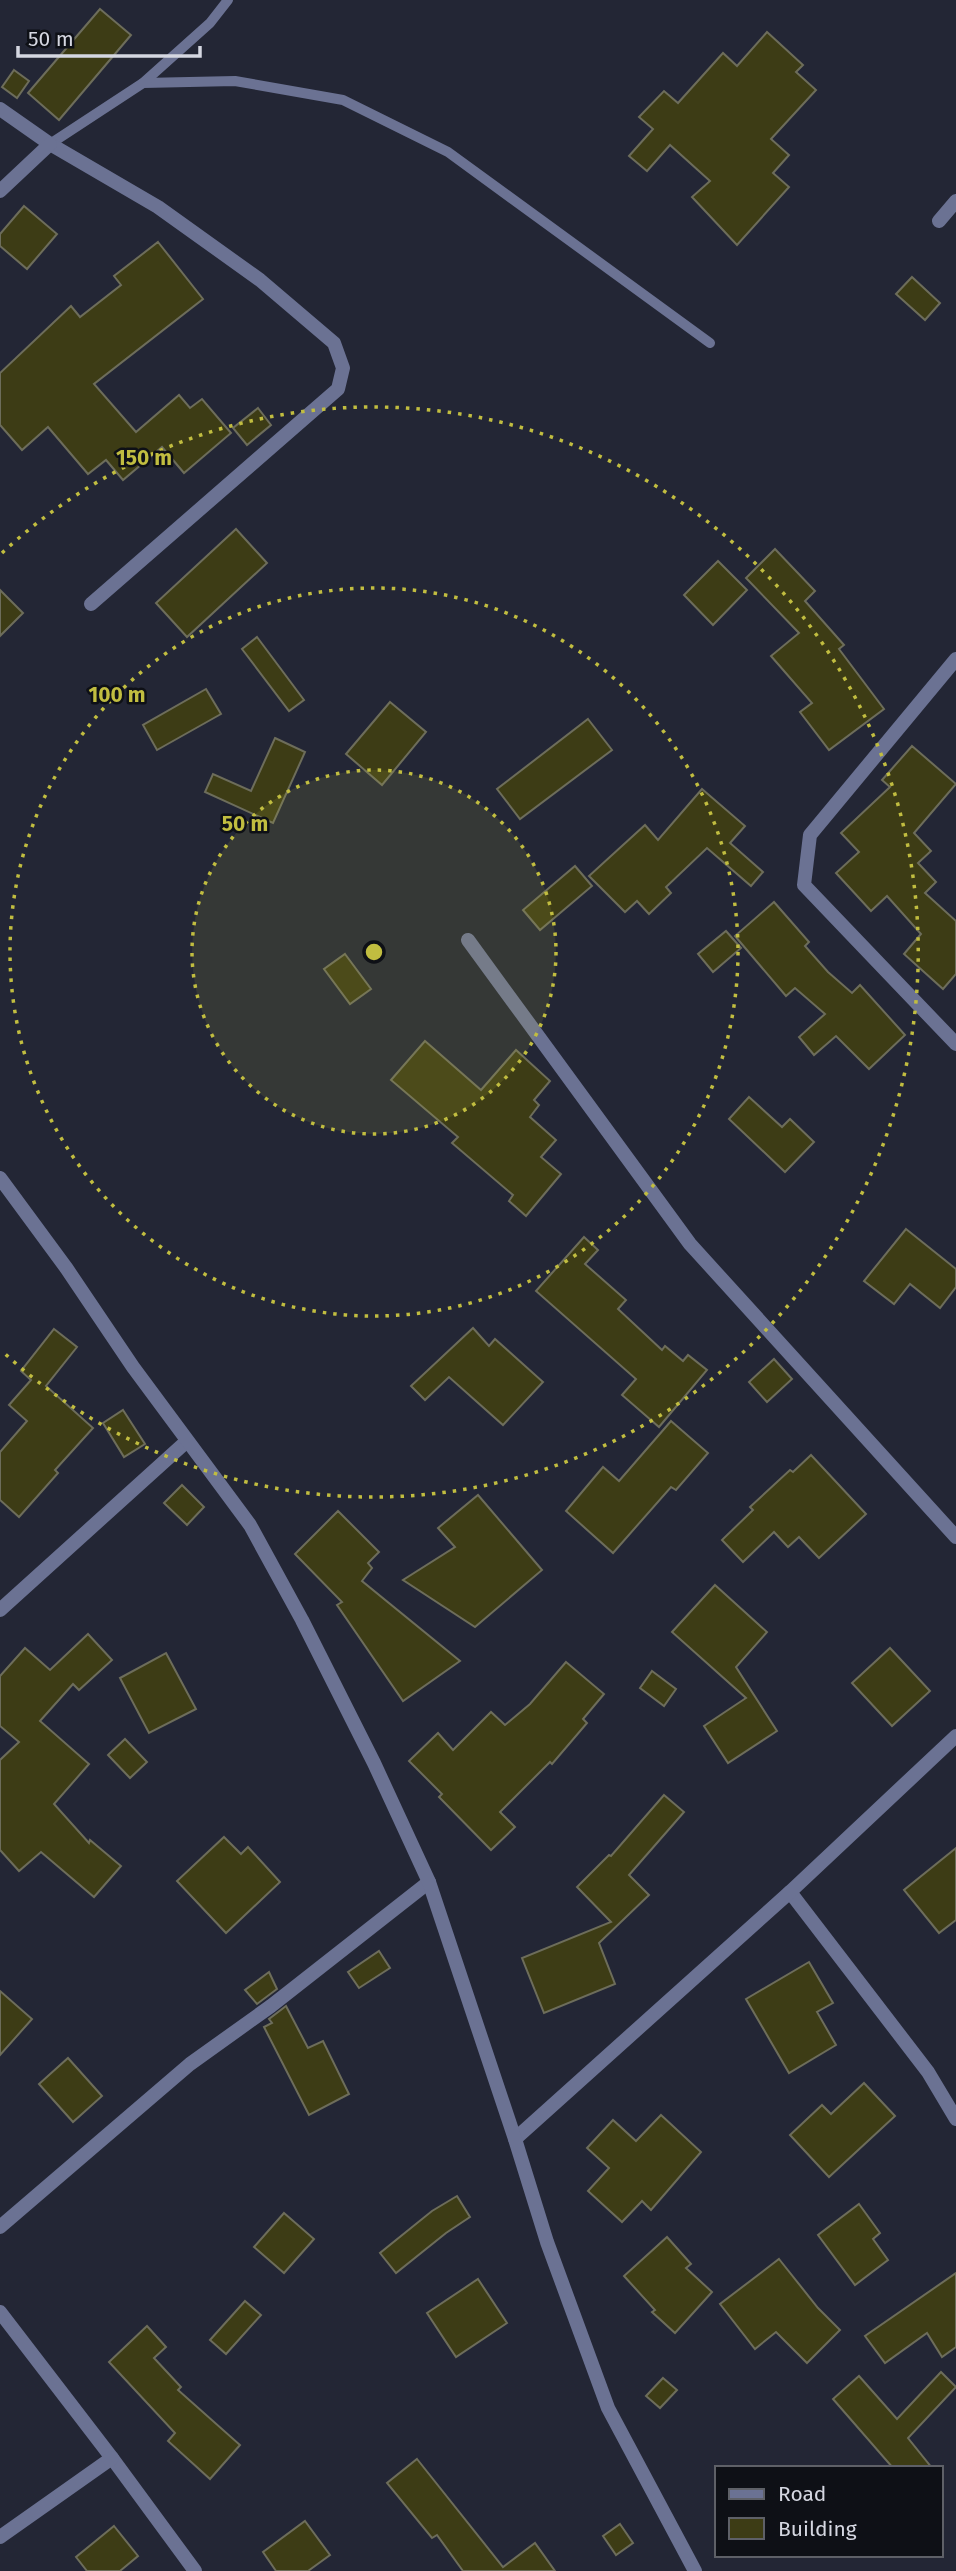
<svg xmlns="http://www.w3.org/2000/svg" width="956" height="2571" font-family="'Fira Sans',sans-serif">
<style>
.building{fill:#3d3c15;stroke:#6d6d5b;stroke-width:2}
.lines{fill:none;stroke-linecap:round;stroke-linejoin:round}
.service{stroke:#6b7293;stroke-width:10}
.minor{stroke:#6b7293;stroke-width:14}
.tertiary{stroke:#6b7293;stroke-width:14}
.ring{fill:none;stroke:#c1bd40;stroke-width:3.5;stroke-dasharray:3.5 7}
.centre{fill:#c1bd40;stroke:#0e1016;stroke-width:3.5}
.ring-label{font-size:21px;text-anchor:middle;font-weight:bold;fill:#c1bd40;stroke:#0e1016;stroke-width:5;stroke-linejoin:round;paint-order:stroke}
</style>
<rect width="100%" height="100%" fill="#232635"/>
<g class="building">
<path d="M100 9 131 35 59 120 28 93Z"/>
<path d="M767 32 803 65 796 72 816 90 771 139 789 155 773 173 789 187 737 245 692 197 710 181 670 145 647 171 629 156 653 129 639 117 664 91 678 103 723 53 737 66Z"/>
<path d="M14 70 29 81 17 98 2 87Z"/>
<path d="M24 206 57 234 27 269 0 246V234Z"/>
<path d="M158 242 203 299 94 384 136 432 179 395 190 408 202 399 231 433 184 473 162 447 123 480 106 460 88 474 48 427 22 450 0 425V373L71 306 80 317 121 285 114 276Z"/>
<path d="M912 277 940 303 925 320 896 294Z"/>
<path d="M258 408 271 425 247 445 233 428Z"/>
<path d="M236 529 267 563 187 637 156 603Z"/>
<path d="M775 549 815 591 805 601 844 645 839 649 884 709 829 750 800 712 812 703 771 656 799 633 746 578Z"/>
<path d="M718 561 747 590 713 625 684 595Z"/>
<path d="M0 590 23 613 0 636Z"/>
<path d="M257 637 304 700 289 711 242 649Z"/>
<path d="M206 689 221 714 157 750 143 725Z"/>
<path d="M390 702 426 732 382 785 346 754Z"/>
<path d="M588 719 612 750 520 819 497 789Z"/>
<path d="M275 738 305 752 273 823 205 792 213 774 251 791Z"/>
<path d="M912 746 956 784 914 833 931 851 918 863 936 882 925 893 956 921V974L943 989 904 954 921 934 887 896 871 911 836 873 859 852 841 833 890 787 882 780Z"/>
<path d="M702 789 745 826 730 843 763 872 751 886 707 848 666 887 671 893 649 914 637 901 625 912 589 876 645 825 658 840Z"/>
<path d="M575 866 592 886 540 930 523 910Z"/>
<path d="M774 902 809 942 805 946 828 972 852 993 860 985 905 1035 869 1069 836 1036 814 1055 799 1037 825 1014 795 988 786 996 735 936Z"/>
<path d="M726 931 741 948 713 972 698 954Z"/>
<path d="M345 954 371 989 350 1004 324 969Z"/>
<path d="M425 1041 481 1090 516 1050 550 1081 534 1100 539 1105 530 1117 556 1140 541 1157 561 1174 526 1216 509 1201 513 1195 452 1143 458 1137 391 1080Z"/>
<path d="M749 1097 782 1127 790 1119 814 1142 785 1172 729 1119Z"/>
<path d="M906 1229 956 1269V1287L940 1308 910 1284 894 1304 864 1281Z"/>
<path d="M584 1237 598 1250 585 1264 626 1300 618 1309 662 1350 665 1346 683 1361 688 1355 707 1370 659 1427 622 1395 636 1379 536 1291Z"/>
<path d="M473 1328 489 1346 495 1339 543 1382 503 1425 449 1377 425 1400 411 1386Z"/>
<path d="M54 1329 77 1347 46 1386 93 1428 55 1470 58 1473 19 1517 0 1500V1452L27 1421 9 1405 31 1380 21 1371Z"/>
<path d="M774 1359 792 1379 767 1402 749 1382Z"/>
<path d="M123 1410 145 1444 124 1457 103 1423Z"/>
<path d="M671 1421 708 1453 676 1490 671 1487 613 1553 566 1511 603 1467 619 1481Z"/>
<path d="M811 1455 866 1514 819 1558 799 1537 788 1547 774 1532 743 1562 722 1540 753 1510 750 1507 790 1470 793 1472Z"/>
<path d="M182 1485 204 1507 187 1525 164 1503Z"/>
<path d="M478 1495 542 1570 475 1627 403 1580 455 1547 438 1528Z"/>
<path d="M338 1511 379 1552 368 1563 372 1568 362 1581 460 1661 403 1701 337 1605 342 1602 295 1554Z"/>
<path d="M715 1585 767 1632 736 1667 777 1731 728 1763 704 1726 746 1698 672 1632Z"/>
<path d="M88 1634 112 1660 79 1690 73 1684 40 1721 89 1764 54 1804 89 1843 90 1840 121 1866 94 1897 41 1852 19 1871 0 1850V1760L19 1742 0 1726V1676L25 1648 50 1670Z"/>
<path d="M890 1648 930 1691 892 1726 852 1683Z"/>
<path d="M166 1653 196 1709 149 1733 120 1678Z"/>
<path d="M566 1662 604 1694 583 1719 587 1723 552 1764 550 1762 500 1812 515 1827 491 1850 439 1797 442 1794 409 1761 438 1733 453 1750 491 1712 505 1725 530 1704Z"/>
<path d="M652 1671 676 1689 664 1706 640 1688Z"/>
<path d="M125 1739 147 1762 130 1778 108 1755Z"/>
<path d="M664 1795 684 1812 629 1875 649 1895 599 1943 615 1984 544 2013 522 1958 611 1922 577 1887 609 1855 611 1856Z"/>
<path d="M224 1837 241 1854 248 1847 280 1882 226 1933 177 1881Z"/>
<path d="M956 1848V1920L939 1933 904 1890Z"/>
<path d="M379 1951 390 1968 359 1988 348 1972Z"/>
<path d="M809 1962 833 2003 817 2012 836 2045 789 2073 746 1999Z"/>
<path d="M269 1972 277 1989 257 2004 245 1990Z"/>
<path d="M0 1991 32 2019 0 2055Z"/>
<path d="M286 2006 308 2048 323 2041 349 2094 309 2115 264 2027 272 2023 269 2019Z"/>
<path d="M68 2058 102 2096 73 2122 39 2084Z"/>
<path d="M864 2083 895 2116 829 2177 790 2135 822 2105 831 2114Z"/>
<path d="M661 2115 701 2152 651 2210 642 2201 622 2222 588 2191 609 2168 587 2148 613 2120 636 2141Z"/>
<path d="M457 2196 470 2217 446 2233 396 2273 380 2253 432 2211Z"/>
<path d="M859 2204 880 2233 873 2239 888 2260 855 2285 818 2235Z"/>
<path d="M284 2213 314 2239 284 2273 254 2247Z"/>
<path d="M667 2237 691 2264 686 2268 712 2292 675 2333 652 2312 655 2310 624 2276Z"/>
<path d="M779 2259 818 2308 840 2330 807 2363 776 2332 755 2349 720 2304Z"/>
<path d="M956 2273V2347L942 2357 927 2333 885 2363 865 2336Z"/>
<path d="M478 2279 507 2323 456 2357 427 2313Z"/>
<path d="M245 2301 261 2315 226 2354 210 2340Z"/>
<path d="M147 2326 166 2347 154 2358 181 2387 178 2390 240 2445 210 2479 168 2441 175 2433 109 2362Z"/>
<path d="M941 2372 956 2387 908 2438 932 2468H893L833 2399 859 2376 897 2419Z"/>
<path d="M663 2378 677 2390 660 2408 646 2396Z"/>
<path d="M417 2459 503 2567 535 2543 555 2571H463L437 2535 432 2538 387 2483Z"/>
<path d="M305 2521 330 2555 308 2571H276L263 2552Z"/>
<path d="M620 2524 633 2543 616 2555 603 2536Z"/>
<path d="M114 2526 138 2556 120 2571H87L76 2557Z"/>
</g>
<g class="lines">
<g class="service">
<path d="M143 83 235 81 343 100 448 152 710 343"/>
<path d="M50 144 143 83 210 23 228 0"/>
</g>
<g class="minor">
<path d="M0 109 50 144 158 207 260 280 334 343 343 368 338 389 91 604"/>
<path d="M0 191 50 144"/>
<path d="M939 221 956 201"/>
<path d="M956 659 810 835 804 885 956 1044"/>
<path d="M468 940 690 1244 956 1537"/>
<path d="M0 1610 187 1441"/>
<path d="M790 1892 928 2072 956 2119"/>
<path d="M515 2139 790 1892 956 1736"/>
<path d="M0 2227 190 2064 271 2006 429 1882"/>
<path d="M0 2312 112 2458 195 2571"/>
<path d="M0 2537 112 2458"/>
</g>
<path class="tertiary" d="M0 1178 67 1269 133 1367 250 1525 302 1620 374 1763 429 1882 515 2139 547 2242 608 2408 695 2571"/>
</g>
<circle cx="374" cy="952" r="182" fill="#c1bd40" fill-opacity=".12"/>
<g class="ring">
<circle cx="374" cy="952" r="182"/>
<circle cx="374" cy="952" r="364"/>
<path d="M2 553A545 545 0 1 1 2 1351"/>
</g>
<circle cx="374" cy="952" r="10" class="centre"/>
<g class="ring-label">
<text x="144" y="465">150 m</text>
<text x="117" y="702">100 m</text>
<text x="245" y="831">50 m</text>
</g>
<rect x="715" y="2466" width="228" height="91" fill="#0e1016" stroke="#5e6067" stroke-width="2"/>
<rect x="729" y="2489" width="35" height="10" fill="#6b7293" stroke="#5e6067" stroke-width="2"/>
<text x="778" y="2501" font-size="21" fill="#d5d7e1">Road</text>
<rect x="729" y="2518" width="35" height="21" fill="#3d3c15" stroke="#5e6067" stroke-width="2"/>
<text x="778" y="2536" font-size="21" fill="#d5d7e1">Building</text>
<path d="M18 46v10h182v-10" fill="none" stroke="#d5d7e1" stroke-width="3.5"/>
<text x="28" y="46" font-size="21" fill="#d5d7e1" stroke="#0e1016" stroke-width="5" paint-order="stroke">50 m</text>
</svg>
